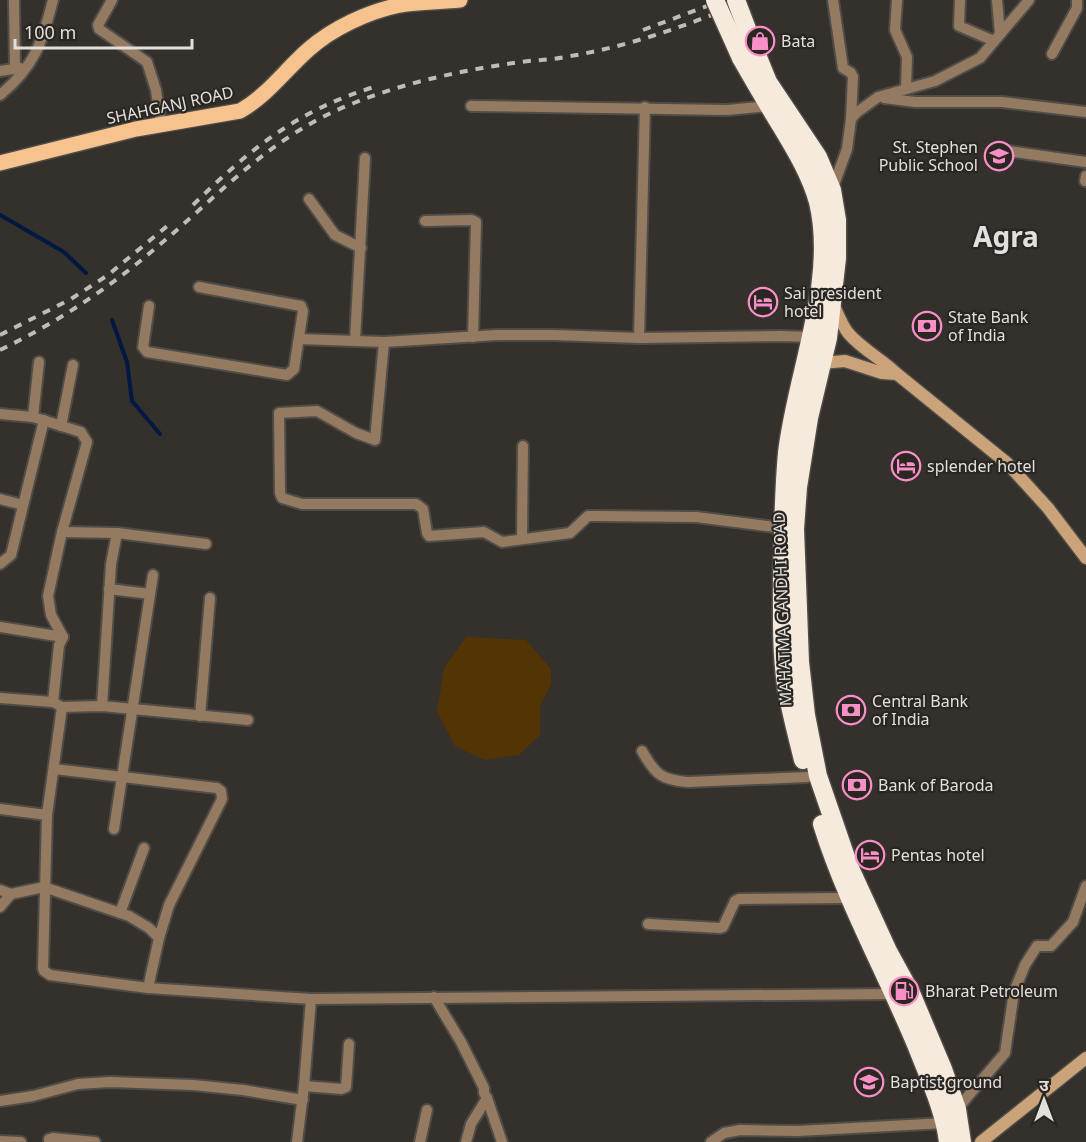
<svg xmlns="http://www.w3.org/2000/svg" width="1086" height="1142" font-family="'Noto Sans','Noto Sans Devanagari',sans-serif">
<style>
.green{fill:#533404}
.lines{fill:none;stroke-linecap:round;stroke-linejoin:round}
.stream{stroke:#001842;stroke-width:4}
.street-casing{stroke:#504c47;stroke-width:14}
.secondary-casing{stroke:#504c47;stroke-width:15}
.primary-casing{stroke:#504c47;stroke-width:18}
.highway-casing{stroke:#504c47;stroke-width:21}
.street{stroke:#937a61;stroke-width:10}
.secondary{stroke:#cba37a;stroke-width:12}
.primary{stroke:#f6c28d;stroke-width:15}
.highway{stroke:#f6eadd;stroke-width:18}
.rail{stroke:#bfbdb8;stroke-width:4;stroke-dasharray:8 8;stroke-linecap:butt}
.highway-bridge-casing{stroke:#504c47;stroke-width:21;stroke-linecap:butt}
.highway-bridge{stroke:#f6eadd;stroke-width:18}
.labels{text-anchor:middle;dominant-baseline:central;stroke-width:4.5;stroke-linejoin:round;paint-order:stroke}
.poi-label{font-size:16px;fill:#e2e0dc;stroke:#2a2622;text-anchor:start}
.street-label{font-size:16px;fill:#e2e0dc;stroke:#2a2622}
.town-label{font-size:28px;font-weight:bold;fill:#e2e0dc;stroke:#2a2622}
</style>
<rect width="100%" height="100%" fill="#34302b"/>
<path class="green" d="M466 637 526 640 551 669V685L540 706V735L519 755 485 760 455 746 437 712 444 668Z"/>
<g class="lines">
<g class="stream">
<path d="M0 215 64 252 86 273"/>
<path d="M112 320 127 362 132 401 160 434"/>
</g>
<g class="street-casing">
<g id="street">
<path d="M14 0 15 69"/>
<path d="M112 0 98 25 99 29 147 62 156 90 161 125"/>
<path d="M833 0 843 68 851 73 853 77 851 119"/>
<path d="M897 0 895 30 907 57 906 89"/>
<path d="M960 0 959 26 994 41"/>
<path d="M997 0 1000 34"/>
<path d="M1052 54 1077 8V0"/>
<path d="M0 71 20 68"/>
<path d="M0 95C35 66 42 43 53 0"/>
<path d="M884 98 915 102H1002L1086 112"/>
<path d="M471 106 727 110 769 106"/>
<path d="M1008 151 1086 162"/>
<path d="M1085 181 1086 176"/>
<path d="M832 190 847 149 851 119 856 113 878 97 935 81 980 58 1029 0"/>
<path d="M309 199 335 235 361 248"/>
<path d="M425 221 472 220 476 222 473 337"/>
<path d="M149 306 143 347 147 352 287 375 294 369 303 311 301 306 199 287"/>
<path d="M639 338 645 107"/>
<path d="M300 339 384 342 497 335H554L639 338 780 336 815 337"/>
<path d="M355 340 365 158"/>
<path d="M384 342 375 440 356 433 317 411 279 413 280 493 282 498 302 504H416L423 509 427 533 429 536 484 532 502 542 570 533 588 516H593L696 517 783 528"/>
<path d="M0 414 33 417 81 432 87 442 62 532 48 596 51 615 63 637 59 645 53 702 62 707 102 706 248 720"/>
<path d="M33 417 39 362"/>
<path d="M61 426 73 365"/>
<path d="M0 499 23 505"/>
<path d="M62 532 117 533 206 544"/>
<path d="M522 539 523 446"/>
<path d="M0 564 11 555 44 420"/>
<path d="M109 589 150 594"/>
<path d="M0 627 63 637"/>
<path d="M0 698 53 702"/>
<path d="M102 706 111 564 117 533"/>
<path d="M62 707 47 815 43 968 44 971 50 975 148 988"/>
<path d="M200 716 210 598"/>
<path d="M642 751C655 774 661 780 688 782L807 777"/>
<path d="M54 769 217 788 221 791 222 799 169 905 159 938"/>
<path d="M0 809 47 815"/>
<path d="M114 829 153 575"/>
<path d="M0 890 11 894 0 907"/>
<path d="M11 894 44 887 129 916 149 928 159 938 148 988 311 999 894 994"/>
<path d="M120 913 144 848"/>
<path d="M648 924 720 928 723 927 735 901 739 899 850 898"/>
<path d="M434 997 461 1042 484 1088V1093L487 1098 502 1142"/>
<path d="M304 1086 341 1089 346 1087 349 1044"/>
<path d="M0 1101 33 1096 78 1084 110 1082 193 1085 243 1090 303 1100"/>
<path d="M957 1109 1005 1053 1014 992 1025 965 1037 946H1051L1073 922 1086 886"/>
<path d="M0 1141 21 1142"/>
<path d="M49 1142V1139L52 1142 53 1138 95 1142"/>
<path d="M297 1142 304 1086 311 999"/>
<path d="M420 1142 427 1110"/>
<path d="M466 1142 471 1124 487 1098"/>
<path d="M711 1142 724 1133 740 1130 798 1131 945 1123"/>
</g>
</g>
<g class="secondary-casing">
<g id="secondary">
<path d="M833 304C838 314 842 326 849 334 863 350 882 359 897 374L1007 463 1048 508 1086 558"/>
<path d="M821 363 845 361 882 373 897 374"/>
<path d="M981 1142 1086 1058"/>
</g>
</g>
<g class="primary-casing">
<path id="primary" d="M0 163 136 129 240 111C268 95 285 70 309 49 333 28 367 12 400 5 419 2 440 2 460 0"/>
</g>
<g class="highway-casing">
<g id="highway">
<path d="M755 50 768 82 818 157 832 190 837 220V258L828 338 809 418 798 487 795 529 800 662 806 715 818 776 849 866 888 951 911 993 943 1069 957 1109 962 1142"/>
<path d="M741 58C753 79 765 100 778 121 793 146 810 173 818 202 837 282 796 374 787 453 783 495 783 538 782 580 782 615 781 650 786 685 790 710 797 735 803 760"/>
<path d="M822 824C846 901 886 972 917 1047 929 1078 944 1109 948 1142"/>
</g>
</g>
<use href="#street" class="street"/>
<use href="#secondary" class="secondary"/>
<use href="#primary" class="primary"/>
<use href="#highway" class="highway"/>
<g class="rail">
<path d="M643 30 723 0"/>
<path d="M193 205C250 149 296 111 374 87"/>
<path d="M0 335 71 299 108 275 172 222"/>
<path d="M0 350C54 324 105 291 151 252 219 196 269 136 354 103 406 82 464 70 520 62 535 60 550 60 565 57 615 49 662 34 709 16 723 11 737 7 751 0"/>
</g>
<g class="highway-bridge-casing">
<g id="highway-bridge">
<path d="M715 0 741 58"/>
<path d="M736 0 755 50"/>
</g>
</g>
<use href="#highway-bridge" class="highway-bridge"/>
</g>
<defs>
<g id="shop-ring" transform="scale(1.5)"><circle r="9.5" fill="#2a2622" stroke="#fa8fc7" stroke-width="1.5"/><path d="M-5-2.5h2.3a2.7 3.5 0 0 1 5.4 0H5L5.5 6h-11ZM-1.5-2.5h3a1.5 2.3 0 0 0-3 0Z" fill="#fa8fc7"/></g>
<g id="school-ring" transform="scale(1.5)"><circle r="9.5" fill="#2a2622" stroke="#fa8fc7" stroke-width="1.5"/><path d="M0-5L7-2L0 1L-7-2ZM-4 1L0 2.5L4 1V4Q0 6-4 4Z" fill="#fa8fc7"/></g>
<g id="hotel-ring" transform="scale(1.5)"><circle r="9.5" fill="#2a2622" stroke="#fa8fc7" stroke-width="1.5"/><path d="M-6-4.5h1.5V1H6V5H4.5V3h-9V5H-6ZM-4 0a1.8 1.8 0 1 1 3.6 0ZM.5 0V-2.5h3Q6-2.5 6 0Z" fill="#fa8fc7"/></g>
<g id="bank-ring" transform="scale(1.5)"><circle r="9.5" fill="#2a2622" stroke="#fa8fc7" stroke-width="1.5"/><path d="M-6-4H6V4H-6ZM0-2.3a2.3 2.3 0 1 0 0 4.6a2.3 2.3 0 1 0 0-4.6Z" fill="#fa8fc7"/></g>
<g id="fuel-ring" transform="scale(1.5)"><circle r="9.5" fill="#2a2622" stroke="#fa8fc7" stroke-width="1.5"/><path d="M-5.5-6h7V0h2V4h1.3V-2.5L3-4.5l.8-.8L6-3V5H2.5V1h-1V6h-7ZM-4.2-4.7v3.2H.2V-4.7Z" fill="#fa8fc7"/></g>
</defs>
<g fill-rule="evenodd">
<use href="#shop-ring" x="760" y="41"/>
<use href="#school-ring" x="999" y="156"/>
<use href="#hotel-ring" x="763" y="302"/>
<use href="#bank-ring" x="927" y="326"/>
<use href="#hotel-ring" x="906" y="466"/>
<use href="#bank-ring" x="851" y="710"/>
<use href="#bank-ring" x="857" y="785"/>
<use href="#hotel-ring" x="870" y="855"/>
<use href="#fuel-ring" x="904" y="991"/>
<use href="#school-ring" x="869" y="1082"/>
</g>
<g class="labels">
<g class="poi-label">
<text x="781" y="41">Bata</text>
<text x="978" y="147" text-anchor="end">St. Stephen<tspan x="978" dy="18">Public School</tspan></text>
<text x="784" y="293">Sai president<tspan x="784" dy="18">hotel</tspan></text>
<text x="948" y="317">State Bank<tspan x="948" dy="18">of India</tspan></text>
<text x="927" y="466">splender hotel</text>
<text x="872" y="701">Central Bank<tspan x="872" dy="18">of India</tspan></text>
<text x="878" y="785">Bank of Baroda</text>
<text x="891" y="855">Pentas hotel</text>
<text x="925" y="991">Bharat Petroleum</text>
<text x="890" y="1082">Baptist ground</text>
</g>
<g class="street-label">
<text transform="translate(170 105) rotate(-12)">SHAHGANJ ROAD</text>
<text transform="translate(782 609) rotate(-92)">MAHATMA GANDHI ROAD</text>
</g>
<g class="town-label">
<text x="1006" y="236">Agra</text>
</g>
</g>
<g transform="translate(1044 1100)" stroke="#2a2622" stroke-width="4.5" paint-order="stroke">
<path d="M0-4.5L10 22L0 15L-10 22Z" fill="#e2e0dc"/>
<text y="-9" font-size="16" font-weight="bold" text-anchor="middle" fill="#e2e0dc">उ</text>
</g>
<path d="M15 39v9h177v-9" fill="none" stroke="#e2e0dc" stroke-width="3"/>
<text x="24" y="39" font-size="18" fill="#e2e0dc" stroke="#2a2622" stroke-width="4.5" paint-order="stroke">100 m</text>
</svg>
